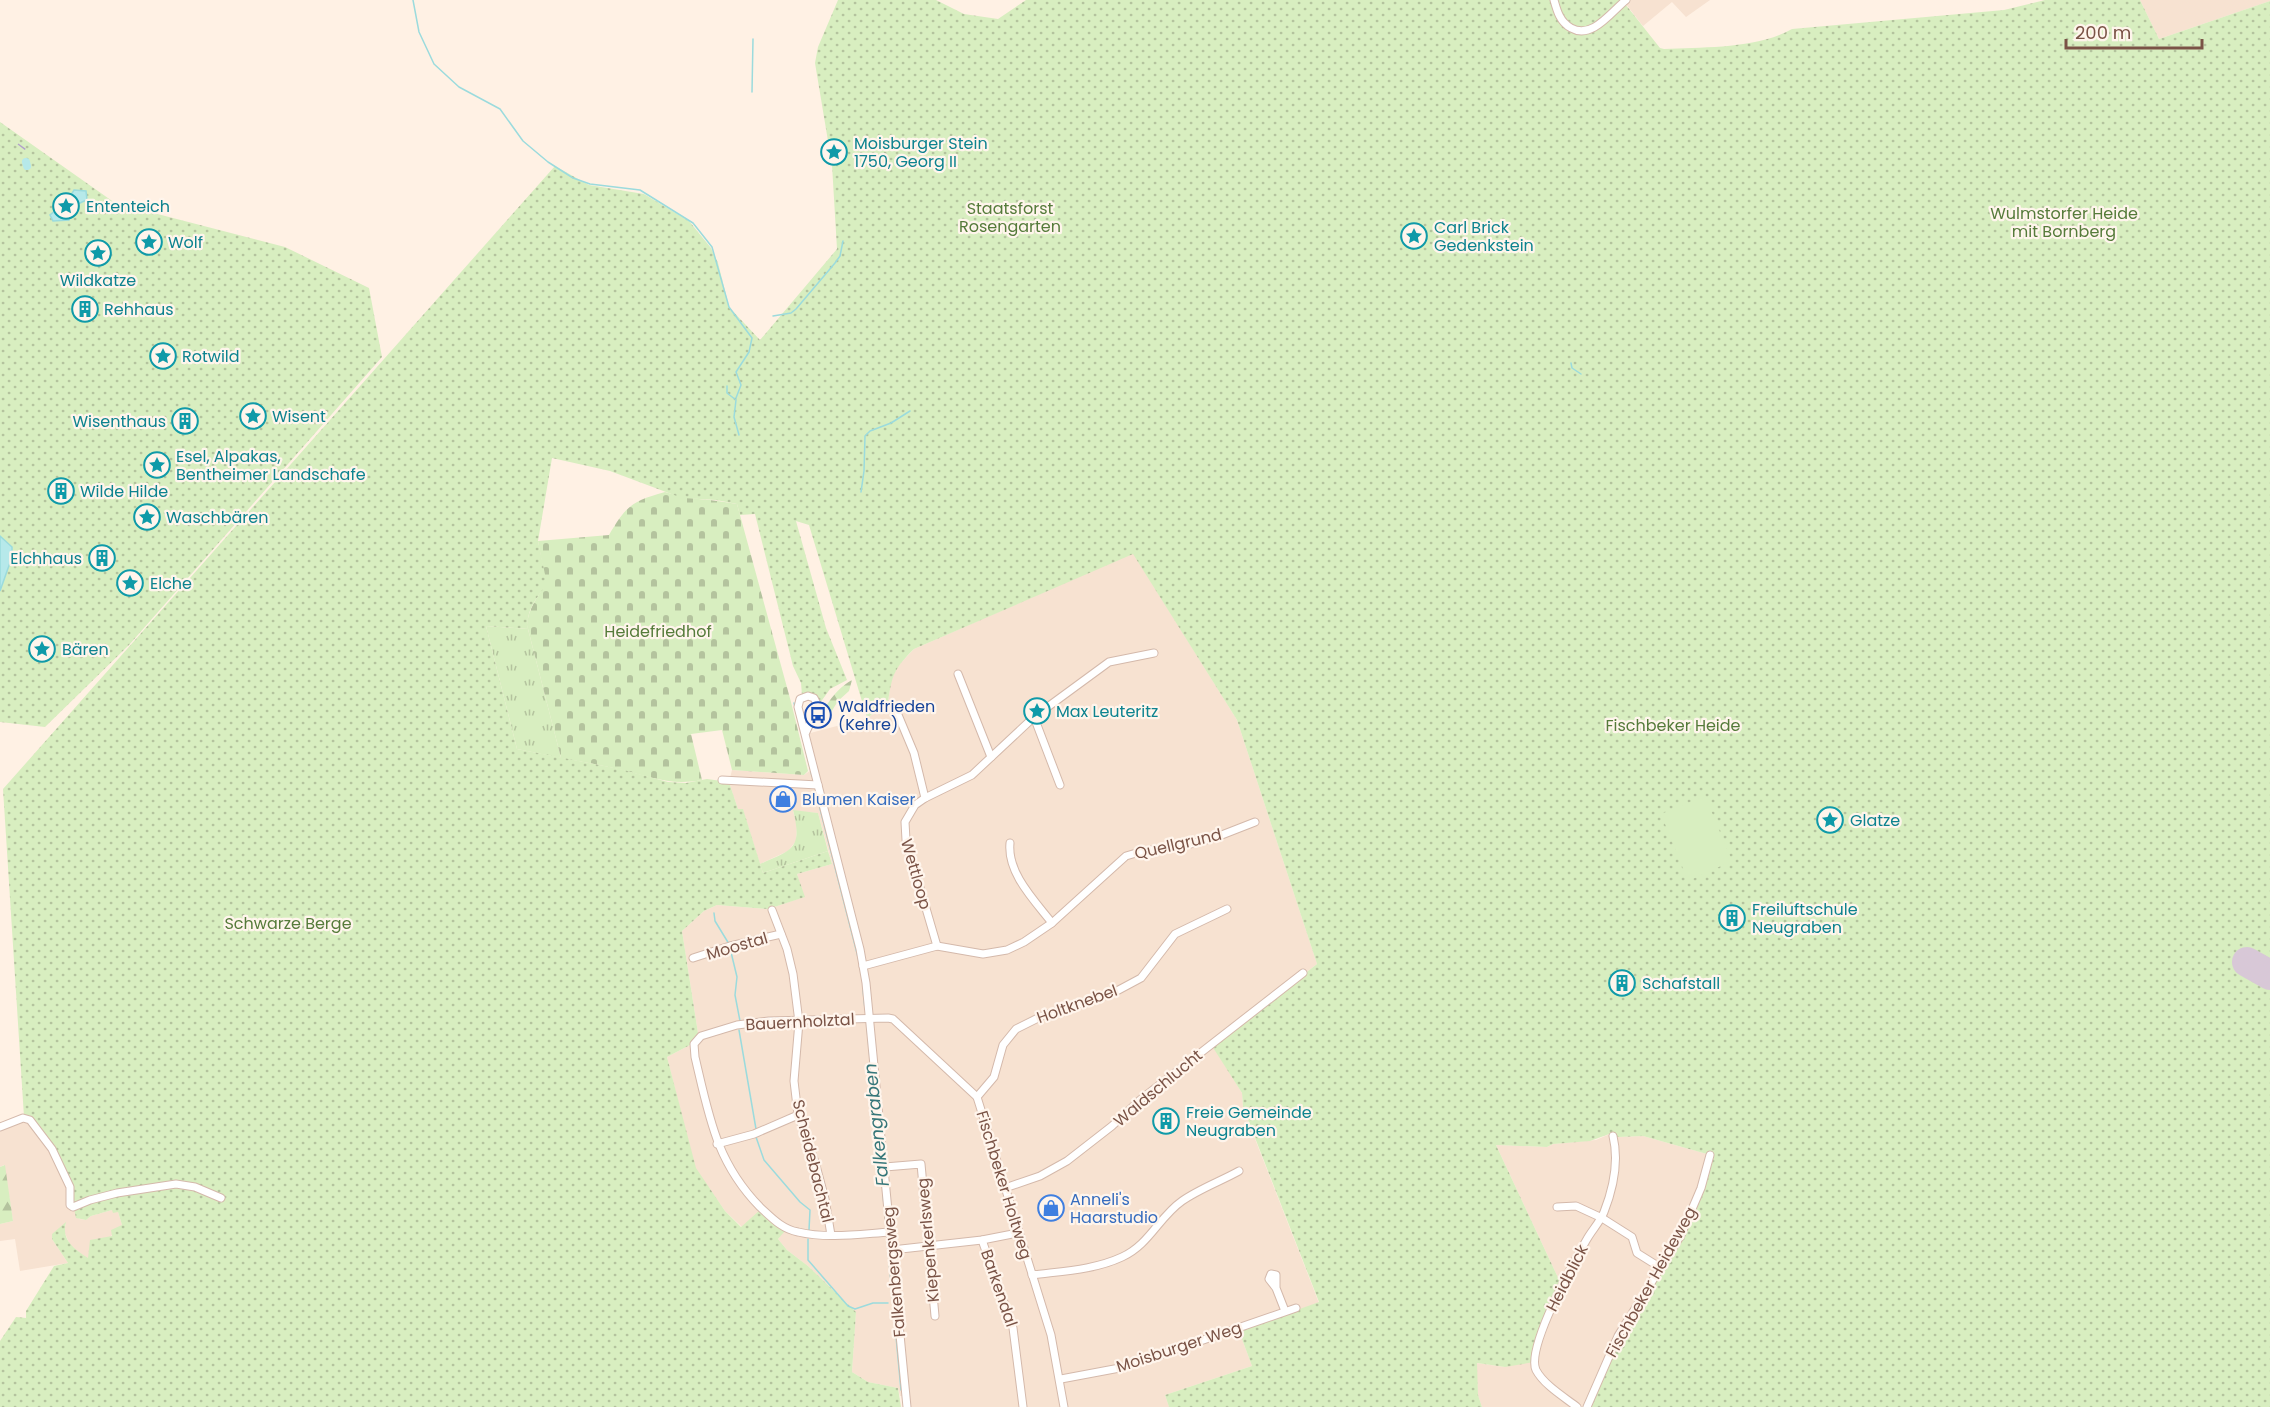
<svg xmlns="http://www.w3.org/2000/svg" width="2270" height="1407" font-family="Poppins,sans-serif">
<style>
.residential{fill:#f7e2d1}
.grass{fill:url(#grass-tufts)}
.forest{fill:url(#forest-firs)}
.cemetery{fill:url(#cemetery-stones)}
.park{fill:url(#park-dots)}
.garden{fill:#d8eec0}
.water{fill:#b6e9ea;stroke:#9bdbdd;stroke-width:1.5}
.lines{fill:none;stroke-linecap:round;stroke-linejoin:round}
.stream{stroke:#9bdbdd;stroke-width:1.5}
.river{stroke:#b6e9ea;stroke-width:8}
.runway{stroke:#d8c8d7;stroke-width:30}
.minor-casing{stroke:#d4b9ab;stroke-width:9}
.minor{stroke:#fff;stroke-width:7}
.rail{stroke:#b2a0ca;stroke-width:1.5;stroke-dasharray:9 6;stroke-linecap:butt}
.labels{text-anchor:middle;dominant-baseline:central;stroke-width:4.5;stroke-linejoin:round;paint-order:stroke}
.culture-label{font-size:16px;fill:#0d838f;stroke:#fff5ec;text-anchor:start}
.park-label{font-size:16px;fill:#557b3a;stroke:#fff5ec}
.transit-label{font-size:16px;fill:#164399;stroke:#fff5ec;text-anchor:start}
.shop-label{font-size:16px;fill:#366cbe;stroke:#fff5ec;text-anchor:start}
.street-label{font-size:16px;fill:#7a5346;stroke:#fff5ec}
.water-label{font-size:18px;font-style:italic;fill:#357679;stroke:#fff5ec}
</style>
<defs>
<pattern id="grass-tufts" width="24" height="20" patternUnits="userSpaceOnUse" patternTransform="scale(1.5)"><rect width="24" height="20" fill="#d8eec0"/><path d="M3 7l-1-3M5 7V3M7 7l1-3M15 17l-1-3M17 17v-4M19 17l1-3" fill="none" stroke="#b4c39e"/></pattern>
<pattern id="forest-firs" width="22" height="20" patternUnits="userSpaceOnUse" patternTransform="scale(1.5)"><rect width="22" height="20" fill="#d8eec0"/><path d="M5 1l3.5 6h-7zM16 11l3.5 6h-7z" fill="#b4c39e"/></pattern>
<pattern id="cemetery-stones" width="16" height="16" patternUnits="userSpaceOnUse" patternTransform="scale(1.5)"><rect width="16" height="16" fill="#d8eec0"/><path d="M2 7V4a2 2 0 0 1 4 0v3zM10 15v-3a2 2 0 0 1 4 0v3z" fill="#b4c39e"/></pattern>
<pattern id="park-dots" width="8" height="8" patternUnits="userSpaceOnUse" patternTransform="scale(1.5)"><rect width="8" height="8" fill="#d8eec0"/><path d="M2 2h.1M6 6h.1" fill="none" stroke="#b4c39e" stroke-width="1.8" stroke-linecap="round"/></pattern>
</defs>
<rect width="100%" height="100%" fill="#fff1e4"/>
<g class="residential">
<path d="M1628 0H1710L1686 17 1672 2 1643 26 1625 3Z"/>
<path d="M2140 0H2270V1L2159 39Z"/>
<path d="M1133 553 1237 720 1317 964 1213 1046 1242 1093 1243 1108 1319 1303 1239 1331 1252 1366 1165 1395 1169 1407H909L908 1396H900L898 1388 868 1382 852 1372 856 1312 808 1266 787 1250 778 1239 784 1231 742 1227 725 1211 695 1168 667 1057 690 1045 698 1033 682 931 704 911 717 905 768 909 804 897 797 874 832 864 818 813 793 811 797 825 796 841 788 851 760 864 743 810 738 809 729 782 732 770 804 775 811 770 803 735 867 718 888 703 891 681 897 667 914 649Z"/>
<path d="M24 1117 52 1149 79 1219 86 1220 91 1216 112 1210 118 1212 122 1225 88 1259 70 1245 64 1231 66 1223 52 1239 68 1263 20 1271 15 1239 0 1241V1224L13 1221 4 1165 0 1167V1127Z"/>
<path d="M1612 1133 1618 1137 1643 1136 1707 1154 1700 1182 1681 1229 1585 1407H1482L1478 1395 1476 1363 1505 1367 1561 1284 1496 1145 1547 1147 1553 1144 1596 1140Z"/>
</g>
<g class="grass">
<path d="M486 626 528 629 561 758 517 749Z"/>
<path d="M793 810 818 813 828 851 763 873 760 864C792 850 803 849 793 810Z"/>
</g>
<g class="forest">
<path d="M852 680 849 691 838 701 825 722 818 727H812C825 710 831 692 852 680Z"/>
<path d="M5 1165 13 1221 0 1224V1167Z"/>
</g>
<path class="cemetery" d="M665 492C688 500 713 499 737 504L791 702 808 771 804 775 732 770 722 730 691 734 702 780C670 786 652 777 622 770 602 765 582 762 561 758L527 625C528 609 538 596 546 584L538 541 609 535C626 506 632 501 665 492Z"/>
<g class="park">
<path d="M838 0H936L964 14 998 19 1026 0H1622L1660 48 1664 49C1704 47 1757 49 1792 29L2004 10 2045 0H2140L2159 39 2270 1V1407H1591L1619 1336 1685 1233 1705 1188 1714 1156 1643 1136 1618 1137 1612 1133 1590 1141 1553 1144 1547 1147 1496 1145 1561 1284 1534 1362 1505 1367 1477 1363 1478 1395 1482 1407H1169L1165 1395 1252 1366 1239 1331 1319 1302 1243 1107 1242 1093 1212 1046 1317 964 1237 720 1133 554 914 649C894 669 892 674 888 703L867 718 809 525 796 521 826 628 847 680 830 689 820 703 802 695 801 683 793 666 755 514 740 515 737 504 716 500 682 498 610 471 552 458 538 541 547 584C537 597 525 612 528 629L486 626 517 749 620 769 668 782 686 783 707 779 729 782 738 809H743L763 873 828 851 832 864 797 874 805 897 768 909 717 905 704 911 682 931 698 1033 690 1045 667 1057 696 1168 725 1211 741 1227 760 1210 785 1231 778 1239 787 1250 808 1266 856 1312 852 1372 868 1382 898 1388 901 1407H0V1341L16 1317 26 1318V1311L54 1266 68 1263 52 1239V1234L66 1222C61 1241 75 1249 88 1258L90 1240 112 1236 111 1230 122 1225 118 1212 113 1213 112 1210 91 1216 86 1220 76 1218 71 1193 52 1149 24 1117 3 789 555 166 589 185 644 194 689 221 711 248 718 263 729 307 760 340 837 249 832 165 815 63 818 47Z"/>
<path d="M0 122 115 203 285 247 369 288 382 357 129 645 45 727 0 722Z"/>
</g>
<path class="garden" d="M1705 796 1732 861 1688 881 1661 814Z"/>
<g class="water">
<path d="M74 190 86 191 87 200C69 207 77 206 69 220L53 221 50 215 68 200Z"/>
<path d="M0 536 12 547V557L0 591Z"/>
</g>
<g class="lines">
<g class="stream">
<path d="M413 0 419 32 434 64 459 87 500 109 523 141 548 162 573 178 590 184 640 190 693 223 712 247 729 307 752 338 749 352 736 372 741 385 736 398"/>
<path d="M752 92 753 39"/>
<path d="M773 316 791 313 796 309 835 263 840 256 843 241"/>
<path d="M1571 363 1572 368 1581 374"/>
<path d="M727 386V393L736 400 734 417 739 435"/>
<path d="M861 492 864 471 865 436 870 431 891 423 910 411"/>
<path d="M794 703 812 776"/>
<path d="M816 793 859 961"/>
<path d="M714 913 715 921 729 944"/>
<path d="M730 948 737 977 735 995 740 1021"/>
<path d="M863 990 865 1009"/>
<path d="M867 1027 882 1182"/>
<path d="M739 1030 756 1129"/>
<path d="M756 1137 764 1160 800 1202 810 1210 809 1230"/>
<path d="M883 1195 886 1223"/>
<path d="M808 1239V1260L848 1306 855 1309 873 1303H888"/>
<path d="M887 1239 901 1390"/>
</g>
<path class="river" d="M26 162 27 166"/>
<path class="runway" d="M2247 962 2270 975"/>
<g class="minor-casing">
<g id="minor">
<path d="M1554 0C1557 11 1560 22 1571 28 1592 40 1611 12 1626 0"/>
<path d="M958 674 991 757"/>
<path d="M896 710 914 753 925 798"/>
<path d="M1034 717 1060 785"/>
<path d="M805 734 818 706 814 698 808 696 800 699 798 707 860 949 866 983 907 1407"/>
<path d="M722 780 818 785"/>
<path d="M1010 843C1007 873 1034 900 1052 923"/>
<path d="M772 910 787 949 793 974 799 1022 794 1081 798 1115 815 1162 825 1199 831 1235"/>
<path d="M937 946 906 840 905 822 915 805 925 798 972 775 1034 717 1109 662 1154 653"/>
<path d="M693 958 730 946 781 934"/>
<path d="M863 966 937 946 983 954 1007 950 1024 942 1052 923 1126 856 1143 851 1183 846 1214 838 1255 822"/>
<path d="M977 1097 994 1077 1003 1045 1016 1029 1042 1016 1113 993 1141 978 1175 934 1227 909"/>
<path d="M0 1127 23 1118 30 1120 52 1149 70 1187V1205L73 1207 90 1200 117 1193 176 1184 195 1187 221 1198"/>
<path d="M717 1144 754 1134 798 1115"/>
<path d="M885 1167 921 1164 935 1316"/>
<path d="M1005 1188 1040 1176 1067 1161 1112 1126 1140 1100 1303 973"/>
<path d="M1557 1207 1576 1206 1602 1218 1632 1237 1637 1253 1661 1268"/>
<path d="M890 1232C860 1234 827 1239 798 1232 782 1229 772 1218 760 1207 716 1162 709 1116 695 1057L694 1044 701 1036 737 1025 769 1021 888 1018 893 1019 977 1097 1051 1335 1064 1407"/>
<path d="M982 1240 1013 1328 1023 1407"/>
<path d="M892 1250 982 1240 1018 1233"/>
<path d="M1032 1275C1063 1271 1094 1270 1122 1257 1149 1245 1159 1217 1182 1201 1199 1189 1221 1181 1239 1171"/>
<path d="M1276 1288V1275L1271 1274 1269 1279 1276 1288 1285 1311"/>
<path d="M1061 1379 1125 1367 1296 1308"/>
<path d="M1577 1407C1564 1397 1544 1385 1536 1370 1526 1348 1574 1261 1587 1239 1592 1230 1600 1222 1604 1212 1613 1189 1619 1161 1613 1136"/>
<path d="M1587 1407 1618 1336 1681 1235 1701 1188 1710 1155"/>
</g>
</g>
<use href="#minor" class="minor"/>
<path class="rail" d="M18 144 29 152"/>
</g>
<defs>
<g id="sight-ring" transform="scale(1.35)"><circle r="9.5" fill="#fff5ec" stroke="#0f9aa8" stroke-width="1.5"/><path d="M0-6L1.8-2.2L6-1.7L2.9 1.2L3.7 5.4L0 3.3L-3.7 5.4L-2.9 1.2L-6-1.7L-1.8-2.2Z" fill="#0f9aa8"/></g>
<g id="building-ring" transform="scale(1.35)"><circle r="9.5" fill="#fff5ec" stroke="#0f9aa8" stroke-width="1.5"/><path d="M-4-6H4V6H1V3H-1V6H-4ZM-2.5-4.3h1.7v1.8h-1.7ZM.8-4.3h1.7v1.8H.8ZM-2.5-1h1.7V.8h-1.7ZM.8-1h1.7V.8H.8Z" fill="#0f9aa8"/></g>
<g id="bus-ring" transform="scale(1.35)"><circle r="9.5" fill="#fff5ec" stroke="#1a4fb4" stroke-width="1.5"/><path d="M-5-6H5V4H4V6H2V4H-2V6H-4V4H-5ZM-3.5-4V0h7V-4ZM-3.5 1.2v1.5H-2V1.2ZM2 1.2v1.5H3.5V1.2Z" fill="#1a4fb4"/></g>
<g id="shop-ring" transform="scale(1.35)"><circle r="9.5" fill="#fff5ec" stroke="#3f7fe0" stroke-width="1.5"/><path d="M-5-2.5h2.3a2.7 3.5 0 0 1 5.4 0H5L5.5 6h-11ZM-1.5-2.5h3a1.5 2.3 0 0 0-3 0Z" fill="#3f7fe0"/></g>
</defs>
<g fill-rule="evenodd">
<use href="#sight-ring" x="834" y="152"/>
<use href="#sight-ring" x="66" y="206"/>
<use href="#sight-ring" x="1414" y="236"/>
<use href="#sight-ring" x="149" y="242"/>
<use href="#sight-ring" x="98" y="253"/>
<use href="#building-ring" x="85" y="309"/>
<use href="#sight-ring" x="163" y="356"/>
<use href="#sight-ring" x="253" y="416"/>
<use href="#building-ring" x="185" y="421"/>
<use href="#sight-ring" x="157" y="465"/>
<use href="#building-ring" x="61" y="491"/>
<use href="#sight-ring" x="147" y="517"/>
<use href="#building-ring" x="102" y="558"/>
<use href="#sight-ring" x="130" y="583"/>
<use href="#sight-ring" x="42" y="649"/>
<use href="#sight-ring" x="1037" y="711"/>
<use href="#bus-ring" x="818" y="715"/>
<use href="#shop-ring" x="783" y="799"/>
<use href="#sight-ring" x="1830" y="820"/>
<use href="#building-ring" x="1732" y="918"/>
<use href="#building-ring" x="1622" y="983"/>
<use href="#building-ring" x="1166" y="1121"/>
<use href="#shop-ring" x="1051" y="1208"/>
</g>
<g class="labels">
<g class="culture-label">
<text x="854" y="143">Moisburger Stein<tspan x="854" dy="18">1750, Georg II</tspan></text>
<text x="86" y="206">Ententeich</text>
<text x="1434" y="227">Carl Brick<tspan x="1434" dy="18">Gedenkstein</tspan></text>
<text x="168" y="242">Wolf</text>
<text x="98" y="280" text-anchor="middle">Wildkatze</text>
<text x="104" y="309">Rehhaus</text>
<text x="182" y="356">Rotwild</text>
<text x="272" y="416">Wisent</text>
<text x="166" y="421" text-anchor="end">Wisenthaus</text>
<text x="176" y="456">Esel, Alpakas,<tspan x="176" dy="18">Bentheimer Landschafe</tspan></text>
<text x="80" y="491">Wilde Hilde</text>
<text x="166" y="517">Waschbären</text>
<text x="82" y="558" text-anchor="end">Elchhaus</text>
<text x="150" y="583">Elche</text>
<text x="62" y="649">Bären</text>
<text x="1056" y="711">Max Leuteritz</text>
<text x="1850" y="820">Glatze</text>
<text x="1752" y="909">Freiluftschule<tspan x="1752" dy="18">Neugraben</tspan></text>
<text x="1642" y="983">Schafstall</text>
<text x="1186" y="1112">Freie Gemeinde<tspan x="1186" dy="18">Neugraben</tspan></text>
</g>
<g class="park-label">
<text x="1010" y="208">Staatsforst<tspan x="1010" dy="18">Rosengarten</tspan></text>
<text x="2064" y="213">Wulmstorfer Heide<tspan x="2064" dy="18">mit Bornberg</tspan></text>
<text x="658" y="631">Heidefriedhof</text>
<text x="1673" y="725">Fischbeker Heide</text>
<text x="288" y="923">Schwarze Berge</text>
</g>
<g class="transit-label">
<text x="838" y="706">Waldfrieden<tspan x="838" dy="18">(Kehre)</tspan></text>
</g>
<g class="shop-label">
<text x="802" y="799">Blumen Kaiser</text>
<text x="1070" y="1199">Anneli's<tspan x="1070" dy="18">Haarstudio</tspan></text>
</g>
<g class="street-label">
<text transform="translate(1178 844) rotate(-13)">Quellgrund</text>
<text transform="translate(916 874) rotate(74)">Wettloop</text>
<text transform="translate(737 946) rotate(-16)">Moostal</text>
<text transform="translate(1077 1004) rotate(-20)">Holtknebel</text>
<text transform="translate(800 1022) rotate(-3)">Bauernholztal</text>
<text transform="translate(1158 1088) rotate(-40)">Waldschlucht</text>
<text transform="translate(813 1161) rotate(76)">Scheidebachtal</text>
<text transform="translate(1004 1185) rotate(73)">Fischbeker Holtweg</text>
<text transform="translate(928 1240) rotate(-95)">Kiepenkerlsweg</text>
<text transform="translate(894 1272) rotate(-95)">Falkenbergsweg</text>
<text transform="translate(1567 1278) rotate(-63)">Heidblick</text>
<text transform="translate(1651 1282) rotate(-61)">Fischbeker Heideweg</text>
<text transform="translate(999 1288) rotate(71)">Barkendal</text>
<text transform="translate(1179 1347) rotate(-18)">Moisburger Weg</text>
</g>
<g class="water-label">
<text transform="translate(876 1125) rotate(-96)">Falkengraben</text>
</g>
</g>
<path d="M2066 39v9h136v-9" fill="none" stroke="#7a5346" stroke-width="3"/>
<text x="2075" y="39" font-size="18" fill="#7a5346" stroke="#fff5ec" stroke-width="4.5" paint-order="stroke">200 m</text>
</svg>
